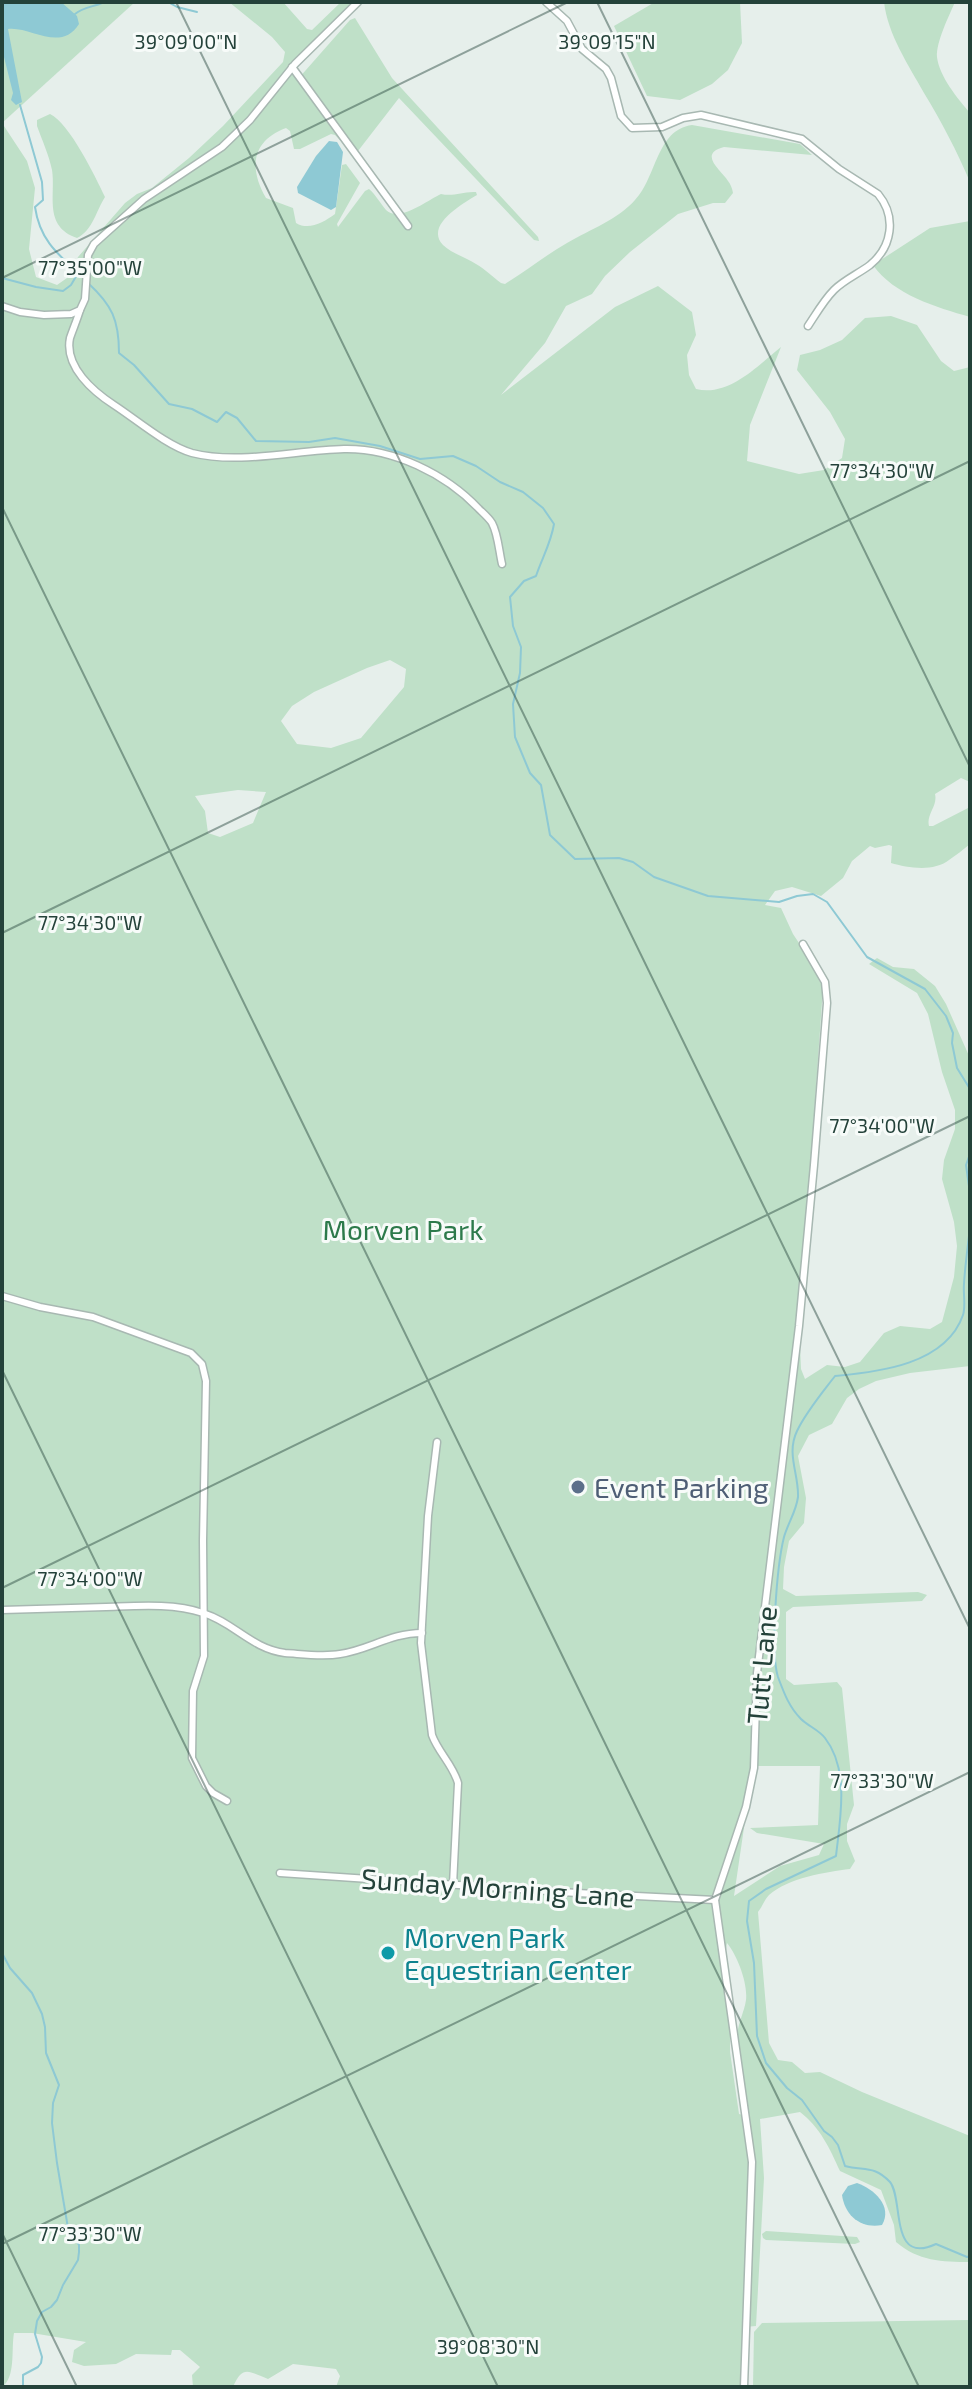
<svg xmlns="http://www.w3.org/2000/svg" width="972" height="2389" font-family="'Exo 2',sans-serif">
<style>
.green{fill:#bfe0c8;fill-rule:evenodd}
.water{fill:#8ec9d4}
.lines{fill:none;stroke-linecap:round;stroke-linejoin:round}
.stream{stroke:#8ec9d4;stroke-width:2}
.minor-casing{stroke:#a8b8b2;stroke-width:9}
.minor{stroke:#fff;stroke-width:6}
.ticks{fill:none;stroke:#24423a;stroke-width:2;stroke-opacity:0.45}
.service-dot{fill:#5c6f8a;stroke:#f7fbf9;stroke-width:3}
.culture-dot{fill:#0f9aa8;stroke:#f7fbf9;stroke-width:3}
.labels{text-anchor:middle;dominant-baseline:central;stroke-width:6;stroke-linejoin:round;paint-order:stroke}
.park-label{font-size:28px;fill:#2d7a4b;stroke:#f7fbf9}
.service-label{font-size:28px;fill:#4e5e75;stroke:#f7fbf9;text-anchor:start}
.street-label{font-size:28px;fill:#24423a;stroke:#f7fbf9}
.culture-label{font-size:28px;fill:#0d838f;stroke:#f7fbf9;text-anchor:start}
.ticks-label{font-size:20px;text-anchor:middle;fill:#24423a;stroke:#f7fbf9;stroke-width:6;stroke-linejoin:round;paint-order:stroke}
</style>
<rect width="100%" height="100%" fill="#e6efeb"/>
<g class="green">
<path d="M2 2H135L2 123Z"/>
<path d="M229 2H283L307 29 312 30 341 2H354L302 55 296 74 298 79 350 20 355 18 392 78 538 237 539 241 534 240 399 98 358 151 353 153 335 135 331 134 300 149H294L290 131 286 128C251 141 249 169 266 198L293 208 296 223C309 231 324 222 335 214L342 165 346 164 360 183 337 224 338 227 365 191 369 189C376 195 380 203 386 210 399 223 428 200 441 194 454 197 463 191 476 192L477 195C464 203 424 225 443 245 451 253 467 258 476 264 485 269 493 277 501 283L505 284C526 271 546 255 567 243 591 229 617 220 635 200 657 177 656 130 692 125L800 144 812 155 724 147C697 154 722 171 728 181 731 185 732 188 733 193L725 203H713L678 214 630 252 605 276 592 294 566 306 545 343 501 395 615 307 658 286 692 312 696 335 687 355 689 375 696 389C729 397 757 366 781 347L750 425 747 461 799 474 824 470 842 458 845 439 830 412 797 370 800 355 820 350 842 340 865 318 891 316 917 325 941 361 954 371 970 367V782L961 778 935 794C938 806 926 814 929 826H933L970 807V844C963 850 956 855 949 860 934 872 908 868 891 863L892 846 889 845 875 848 870 846 852 861 843 878 821 896 792 887 775 891 765 905 781 908 793 934 807 955 823 988 799 1326 801 1369 805 1379 827 1365 845 1367 860 1362 884 1333 900 1326 930 1329 942 1322 954 1277 957 1246 954 1222 942 1179 944 1160 955 1129V1110L942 1072 928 1014 917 993 869 964 877 958 893 967 914 969 935 986 946 1004 970 1058V1366L910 1373 876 1381 859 1389 847 1398 832 1424 809 1435 798 1456 806 1498 804 1523 789 1541 784 1567 783 1589 796 1596 918 1592 927 1595 922 1601 793 1607 786 1612V1679L794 1685 837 1682 842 1688 854 1805 847 1824V1841L855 1861 850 1869C826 1872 788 1878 769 1895 765 1899 762 1907 758 1912L769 2043 778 2060 792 2062 805 2073 820 2072 862 2092 970 2136V2262C942 2262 918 2261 896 2242L894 2225 881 2190 840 2171C830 2149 820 2127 800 2112L760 2119 764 2178 756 2326 744 2327 745 2387H336L340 2376 336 2369 293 2364 268 2379C249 2372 243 2364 233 2387H193L192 2375 200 2367 180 2350H172L171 2355 136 2354 116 2364 84 2366 72 2362 74 2350 86 2342 32 2333H14C11 2350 16 2377 2 2387V123L27 161 35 188 29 249 36 277 57 285 67 278 78 257 125 203 137 194 152 188 189 158 223 126 283 62 285 52 272 37ZM390 660 406 669 404 687 361 738 331 748 297 744 281 721 292 706 314 692 367 668ZM238 790 266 792 253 823 220 837 208 833 205 811 195 796ZM753 1766H820L818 1825 750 1828 757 1833 824 1844 819 1855 780 1866 734 1896ZM727 1943C737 1955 748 1983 746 2000 744 2014 736 2026 737 2042 738 2067 744 2092 747 2116L739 2114 730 2052V2026L726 2001 724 1963Z"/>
<path d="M655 2H740L742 43 728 70 712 84 680 100 647 96 614 26Z"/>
<path d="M884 2H955C949 16 936 42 937 57 939 76 958 99 970 113V182C957 151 941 121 924 93 908 64 888 35 884 2Z"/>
<path d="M50 114C70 124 95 176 105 197 96 211 93 230 77 238 43 226 56 195 52 170 49 155 42 140 37 126V120Z"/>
<path d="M970 221V317C936 307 894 295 873 265L930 228Z"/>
<path d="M766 2231 857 2237 860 2242 855 2244 766 2240 763 2238 762 2234Z"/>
<path d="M970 2320V2387H753L754 2332 762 2323Z"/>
</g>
<g class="water">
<path d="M2 2H61L77 16 79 24C61 53 30 26 8 29L22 102 16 105 11 100 13 93 2 49Z"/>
<path d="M329 141 337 142 343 152 336 207 331 210 298 193 297 187 316 156Z"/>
<path d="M857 2183C874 2189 893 2206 882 2225 861 2229 845 2216 842 2195L848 2186Z"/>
</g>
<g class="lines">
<g class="stream">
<path d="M168 2 177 7 197 12"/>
<path d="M75 14C83 7 94 7 104 2"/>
<path d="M20 105 42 182 43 200 35 207C40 242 60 256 84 278"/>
<path d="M2 278 36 287 63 291 71 285 78 273"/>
<path d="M88 283C112 305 119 320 119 353L134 365 169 404 192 409 217 422 226 412 237 418 256 441 309 442 335 438 380 446 420 459 453 456 476 466 500 482 523 492 543 508 554 524C551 543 542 558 536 576L524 581 510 597 513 626 521 647 520 673 513 704 515 737 530 773 541 785 550 835 575 859 619 858 633 862 654 877 708 896 779 902 797 896 813 894 827 902 867 957 925 989 946 1016 953 1033 952 1043 957 1068 970 1089"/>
<path d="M970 1154 966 1165 970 1193"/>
<path d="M970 1227C968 1246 965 1265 964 1284 963 1293 966 1306 963 1315 946 1364 880 1372 835 1376 822 1393 806 1412 797 1431 786 1454 799 1474 798 1497 796 1512 788 1523 784 1537 777 1565 770 1651 778 1677 784 1693 789 1707 801 1719 808 1726 819 1730 825 1738 850 1770 840 1819 836 1856L766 1889 749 1901 747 1921 754 1963 757 2036 766 2063 787 2088 802 2100 824 2131 832 2137 838 2145 845 2166C864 2171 874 2165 890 2182 904 2199 889 2266 936 2244L967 2257 970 2256"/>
<path d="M2 1953 10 1968 32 1993 42 2014 45 2027 46 2053 59 2085 53 2103 52 2123 57 2163 68 2228 79 2245V2252L78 2260 63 2285 57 2300 51 2307 42 2312 37 2321 35 2334 42 2357 41 2363 38 2367 23 2375V2387"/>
</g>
<g class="minor-casing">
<g id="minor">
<path d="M546 2 567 21 582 49 606 69 611 78 621 116 632 128 662 127 683 118 701 115 802 139 839 169 878 194C897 217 892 247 870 265 858 274 844 280 834 290 824 300 816 314 808 326"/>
<path d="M292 67 408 226"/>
<path d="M2 306 20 312 44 315 71 314 80 310 85 299 88 255 94 244 144 199 222 147 250 120 295 64 358 2"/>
<path d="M80 310C77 320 73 329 70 338 64 367 94 392 114 405 137 420 167 446 192 453 239 465 296 450 344 449 393 448 446 474 479 509 483 513 489 518 492 523 498 534 499 551 502 564"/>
<path d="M2 1296 40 1307 93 1317 191 1353 202 1364 206 1381 203 1541 204 1656 193 1691 192 1758 206 1786 213 1793 227 1801"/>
<path d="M437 1442 428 1516 421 1643 432 1735C438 1752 453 1765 458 1783L453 1885"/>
<path d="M2 1610C37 1609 71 1608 106 1607 137 1606 173 1603 203 1613 233 1622 252 1649 285 1653 302 1654 322 1657 340 1654 369 1650 390 1633 422 1633"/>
<path d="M280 1873 577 1893 715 1900"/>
<path d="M744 2387 752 2162 715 1900 746 1807 754 1768 757 1673 799 1326 814 1165 827 1003 825 982 803 944"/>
</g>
</g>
<use href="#minor" class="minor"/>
</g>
<path class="ticks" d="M176 2 970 1629M597 2 970 767M2 278 568 2M2 507 919 2387M2 933 970 461M2 1370 498 2387M2 1588 970 1116M2 2233 77 2387M2 2244 970 1772"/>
<circle class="service-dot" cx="578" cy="1487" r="8"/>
<circle class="culture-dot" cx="388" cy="1953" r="8"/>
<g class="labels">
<g class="park-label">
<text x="403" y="1229">Morven Park</text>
</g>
<g class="service-label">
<text x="594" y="1487">Event Parking</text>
</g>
<g class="street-label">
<text transform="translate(761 1665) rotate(-85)">Tutt Lane</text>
<text transform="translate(498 1887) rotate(4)">Sunday Morning Lane</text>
</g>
<g class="culture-label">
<text x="404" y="1937">Morven Park<tspan x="404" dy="32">Equestrian Center</tspan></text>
</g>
</g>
<g class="ticks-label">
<text x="186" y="49">39°09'00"N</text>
<text x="607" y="49">39°09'15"N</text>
<text x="90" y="275">77°35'00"W</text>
<text x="882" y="478">77°34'30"W</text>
<text x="90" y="930">77°34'30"W</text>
<text x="882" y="1133">77°34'00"W</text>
<text x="90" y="1586">77°34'00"W</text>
<text x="882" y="1788">77°33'30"W</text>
<text x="90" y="2241">77°33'30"W</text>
<text x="488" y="2354">39°08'30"N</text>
</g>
<rect width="972" height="2389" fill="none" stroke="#24423a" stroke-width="8"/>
</svg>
